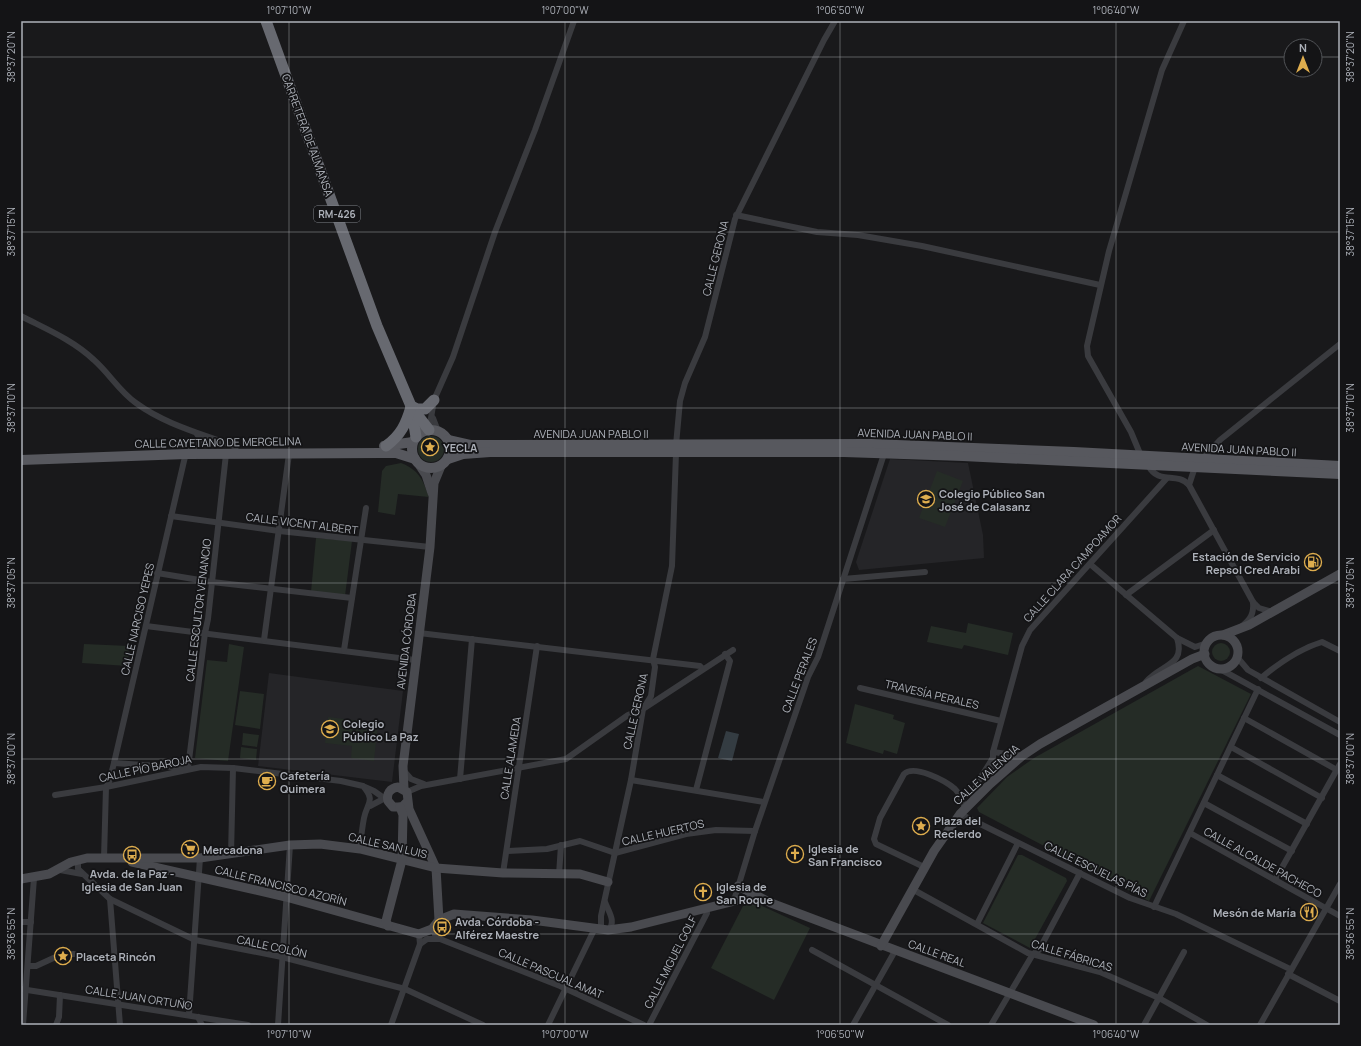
<svg xmlns="http://www.w3.org/2000/svg" width="1361" height="1046" font-family="Manrope,sans-serif">
<style>
.built{fill:#252528}
.green{fill:#252c26}
.water{fill:#343c42}
.lines{fill:none;stroke-linecap:round;stroke-linejoin:round}
.street{stroke:#3a3b3f;stroke-width:6}
.secondary{stroke:#494a4f;stroke-width:9}
.primary{stroke:#57585e;stroke-width:10}
.highway{stroke:#676970;stroke-width:11}
.ticks{fill:none;stroke:#adb1b9;stroke-width:1;stroke-opacity:0.45}
.labels{text-anchor:middle;dominant-baseline:central;stroke-width:3.5;stroke-linejoin:round;paint-order:stroke}
.shield{fill:#141416;stroke:#7f8288;stroke-width:1}
.shield-label{font-size:10px;font-weight:bold;fill:#adb1b9}
.street-label{font-size:11px;fill:#adb1b9;stroke:#141416}
.poi-label{font-size:11px;font-weight:bold;fill:#adb1b9;stroke:#141416;text-anchor:start}
.neatline{fill:none;stroke:#adb1b9;stroke-width:1.5}
.ticks-label{font-size:10px;text-anchor:middle;fill:#adb1b9}
</style>
<rect width="100%" height="100%" fill="#19191b"/>
<g class="built">
<path d="M890 459 968 463 983 535 984 558 859 570 856 562Z"/>
<path d="M269 673 403 691 392 782 258 766Z"/>
</g>
<g class="green">
<circle cx="431" cy="449" r="13"/>
<path d="M401 463C419 470 423 480 429 497L398 494 395 515 378 512 382 471 386 466Z"/>
<path d="M937 471 963 481 945 527 919 518Z"/>
<path d="M316 538 352 541 345 596 311 592Z"/>
<path d="M968 623 1013 633 1008 655 964 645 962 649 927 642 931 626 966 633Z"/>
<circle cx="1221" cy="652" r="9"/>
<path d="M84 644 129 646 128 666 82 663Z"/>
<path d="M229 644 244 647 228 761 195 758 207 660 227 662Z"/>
<path d="M1198 666 1251 694 1149 901 979 812 977 808 1007 777 1034 758Z"/>
<path d="M240 691 264 694 260 729 235 725Z"/>
<path d="M855 704 894 715 893 719 905 723 897 754 884 750 883 754 846 743Z"/>
<path d="M328 717 378 723 374 761 351 758 352 746 325 743Z"/>
<path d="M243 733 259 735 257 747 242 745Z"/>
<path d="M241 747 257 749 256 760 240 758Z"/>
<path d="M1018 855H1022L1066 878 1067 881 1030 948 983 923Z"/>
<path d="M749 904 762 906 810 928 774 1000 711 968 743 906Z"/>
</g>
<path class="water" d="M726 731 739 734 732 761 718 758Z"/>
<g class="lines">
<g class="street">
<path d="M736 215 817 232 858 235 922 246 1100 285"/>
<path d="M21 316C46 329 73 340 94 360 109 373 119 391 136 403 166 425 203 434 236 447"/>
<path d="M433 418 438 431"/>
<path d="M429 430 434 400 453 357 495 232 535 130 574 21"/>
<path d="M676 445 680 401 685 383 705 337 735 219 824 40 835 21"/>
<path d="M1141 456 1131 432 1088 356 1087 346 1109 251 1162 70 1184 21"/>
<path d="M1148 465C1159 486 1176 471 1189 485"/>
<path d="M171 516 279 531 430 547"/>
<path d="M1090 564 1177 638 1195 647 1207 643"/>
<path d="M157 573 212 582 352 598"/>
<path d="M843 579 925 572"/>
<path d="M1126 595 1214 530"/>
<path d="M1272 612 1259 608 1253 602 1189 485 1195 467 1220 440 1340 344"/>
<path d="M146 626 415 660"/>
<path d="M1242 626C1251 619 1254 613 1253 602"/>
<path d="M419 633 700 666 703 669"/>
<path d="M264 640 289 454"/>
<path d="M344 650 366 508"/>
<path d="M1237 657 1248 670 1340 722"/>
<path d="M1220 669 1340 735"/>
<path d="M1261 678C1279 663 1299 649 1322 642L1340 651"/>
<path d="M1146 682C1161 664 1186 666 1177 638"/>
<path d="M860 688 1001 721"/>
<path d="M1244 718 1337 770"/>
<path d="M1231 747 1322 798"/>
<path d="M993 752 1022 756"/>
<path d="M114 763 188 768 205 633 208 619 226 454"/>
<path d="M404 771 411 779 424 784"/>
<path d="M1001 774 993 764V752L1022 646 1030 630 1167 478"/>
<path d="M1217 775 1307 824"/>
<path d="M460 779 472 639"/>
<path d="M631 780 764 802"/>
<path d="M365 787 374 791 388 801"/>
<path d="M696 790 730 661 725 654"/>
<path d="M407 792 421 786 566 759 628 715 643 709 733 650"/>
<path d="M55 795 106 787 201 767 233 768 341 781 363 786C376 801 367 803 364 818 362 828 361 838 360 849"/>
<path d="M973 800C972 786 986 771 992 759"/>
<path d="M1204 803 1292 851"/>
<path d="M370 806 387 797"/>
<path d="M960 814 1130 898 1176 914 1290 969"/>
<path d="M1190 833 1340 916"/>
<path d="M507 851 547 849 580 841 615 853 686 834 716 830 755 831"/>
<path d="M231 855 233 768"/>
<path d="M104 858 106 787 109 782 114 763 184 461 186 454 199 443V437L197 434"/>
<path d="M78 860V869L110 899 195 940 282 957 405 989 483 1025"/>
<path d="M924 867 876 844 874 839 880 818 904 774C914 764 946 781 955 789 960 794 963 802 965 808"/>
<path d="M60 870 82 874"/>
<path d="M503 873 537 646"/>
<path d="M559 875 561 845"/>
<path d="M1275 880 1340 764"/>
<path d="M912 889 1028 953 1100 972 1159 998 1207 1025"/>
<path d="M110 899 120 1025"/>
<path d="M731 901 735 897 755 831 808 677 818 657 884 454"/>
<path d="M605 902C608 911 617 922 608 930"/>
<path d="M1154 907 1258 689"/>
<path d="M21 922H31"/>
<path d="M977 924 1018 843"/>
<path d="M435 926V935L440 939 560 986 644 1025"/>
<path d="M604 930 601 926V916L631 780 643 709 651 696 655 667 653 659 672 566 676 453"/>
<path d="M420 944 427 939H440"/>
<path d="M812 950 948 1025"/>
<path d="M29 966H36L60 955 74 954"/>
<path d="M1288 974 1340 1001"/>
<path d="M21 989 248 1025"/>
<path d="M189 1015 200 858"/>
<path d="M198 1017 202 1025"/>
<path d="M23 1025 34 878"/>
<path d="M56 1025 59 1017 60 995"/>
<path d="M278 1025 290 845"/>
<path d="M391 1025 420 944 419 934"/>
<path d="M548 1025 595 928"/>
<path d="M649 1025 707 913 705 908"/>
<path d="M853 1025 895 951"/>
<path d="M991 1025 1033 954 1039 950 1080 873"/>
<path d="M1144 1025 1184 952"/>
<path d="M1260 1025 1340 884"/>
</g>
<g class="secondary">
<path d="M418 463 426 475 432 493"/>
<path d="M1223 635 1249 625 1340 574"/>
<circle cx="1221" cy="652" r="17"/>
<path d="M404 789 403 766 430 547 434 483 441 466"/>
<path d="M132 862 286 897 419 934 432 929 439 920 436 868 409 809 407 792 398 787C390 788 386 794 388 801L393 807H402L407 802"/>
<path d="M21 879 49 874 71 862 87 858H200L290 845 320 844 360 849 436 868 503 873 580 874 608 882"/>
<path d="M738 886 771 903 1094 1025"/>
<path d="M439 920 454 914 532 920 608 930 631 927 739 900 762 901"/>
<path d="M388 926 386 921 402 860 403 815 400 807"/>
<path d="M881 946 934 851 960 814 990 784 1022 756 1040 744 1192 659 1205 654"/>
</g>
<g class="primary">
<circle cx="431" cy="449" r="19"/>
<path d="M448 440 470 445 871 444 1074 452 1340 466"/>
<path d="M384 446 413 442"/>
<path d="M448 459 463 454 490 452H844L963 456 1340 474"/>
<path d="M21 460 186 454 380 453H396L415 459"/>
</g>
<g class="highway">
<path d="M266 21 377 326 411 406 416 437"/>
<path d="M411 406 417 409H425L434 400"/>
<path d="M415 412 429 430"/>
<path d="M386 446C401 435 406 424 411 407"/>
</g>
</g>
<path class="ticks" d="M289 21V1025M565 21V1025M840 21V1025M1116 21V1025M21 57H1291M1315 57H1340M21 232H1340M21 408H1340M21 583H1340M21 759H1340M21 934H1340"/>
<defs>
<g id="sight-ring" transform="scale(0.9)"><circle r="9.5" fill="#141416" stroke="#dead4e" stroke-width="1.5"/><path d="M0-6L1.8-2.2L6-1.7L2.9 1.2L3.7 5.4L0 3.3L-3.7 5.4L-2.9 1.2L-6-1.7L-1.8-2.2Z" fill="#dead4e"/></g>
<g id="school-ring" transform="scale(0.9)"><circle r="9.5" fill="#141416" stroke="#dead4e" stroke-width="1.5"/><path d="M0-5L7-2L0 1L-7-2ZM-4 1L0 2.5L4 1V4Q0 6-4 4Z" fill="#dead4e"/></g>
<g id="fuel-ring" transform="scale(0.9)"><circle r="9.5" fill="#141416" stroke="#dead4e" stroke-width="1.5"/><path d="M-5.5-6h7V0h2V4h1.3V-2.5L3-4.5l.8-.8L6-3V5H2.5V1h-1V6h-7ZM-4.2-4.7v3.2H.2V-4.7Z" fill="#dead4e"/></g>
<g id="cafe-ring" transform="scale(0.9)"><circle r="9.5" fill="#141416" stroke="#dead4e" stroke-width="1.5"/><path d="M-5.5-4.5H6V0H3Q3 3.5 0 3.5H-2.5Q-5.5 3.5-5.5 0ZM3-3.2v2h1.7v-2ZM-6 4.5H4V6H-6Z" fill="#dead4e"/></g>
<g id="supermarket-ring" transform="scale(0.9)"><circle r="9.5" fill="#141416" stroke="#dead4e" stroke-width="1.5"/><path d="M-6-5.5h2.5l.6 2H6L4.5 2H-2.5L-4.4-4H-6ZM-1.5 3.2a1.3 1.3 0 1 0 .1 0ZM3 3.2a1.3 1.3 0 1 0 .1 0Z" fill="#dead4e"/></g>
<g id="church-ring" transform="scale(0.9)"><circle r="9.5" fill="#141416" stroke="#dead4e" stroke-width="1.5"/><path d="M-1.2-6h2.4v3.5h3.3v2.4h-3.3V6h-2.4V-.1h-3.3v-2.4h3.3Z" fill="#dead4e"/></g>
<g id="bus-ring" transform="scale(0.9)"><circle r="9.5" fill="#141416" stroke="#dead4e" stroke-width="1.5"/><path d="M-5-6H5V4H4V6H2V4H-2V6H-4V4H-5ZM-3.5-4V0h7V-4ZM-3.5 1.2v1.5H-2V1.2ZM2 1.2v1.5H3.5V1.2Z" fill="#dead4e"/></g>
<g id="restaurant-ring" transform="scale(0.9)"><circle r="9.5" fill="#141416" stroke="#dead4e" stroke-width="1.5"/><path d="M-5-6h1v4h1v-4h1v4h1v-4h1v5L-1.5 .5V6h-2V.5L-5-1ZM5-6V6H3V1.5H1.5Q1.5-4 5-6Z" fill="#dead4e"/></g>
</defs>
<g fill-rule="evenodd">
<use href="#sight-ring" x="430" y="447"/>
<use href="#school-ring" x="926" y="499"/>
<use href="#fuel-ring" x="1313" y="562"/>
<use href="#school-ring" x="330" y="729"/>
<use href="#cafe-ring" x="267" y="781"/>
<use href="#sight-ring" x="921" y="826"/>
<use href="#supermarket-ring" x="190" y="849"/>
<use href="#church-ring" x="795" y="854"/>
<use href="#bus-ring" x="132" y="855"/>
<use href="#church-ring" x="703" y="892"/>
<use href="#restaurant-ring" x="1309" y="912"/>
<use href="#bus-ring" x="442" y="927"/>
<use href="#sight-ring" x="63" y="956"/>
</g>
<g class="labels">
<rect class="shield" x="314" y="206" width="46" height="16" rx="3"/>
<g class="shield-label">
<text x="337" y="214">RM-426</text>
</g>
<g class="street-label">
<text transform="translate(308 135) rotate(70)">CARRETERA DE ALMANSA</text>
<text transform="translate(715 258) rotate(-76)">CALLE GERONA</text>
<text x="591" y="433">AVENIDA JUAN PABLO II</text>
<text transform="translate(915 434) rotate(2)">AVENIDA JUAN PABLO II</text>
<text transform="translate(218 442) rotate(-1)">CALLE CAYETANO DE MERGELINA</text>
<text transform="translate(1239 449) rotate(3)">AVENIDA JUAN PABLO II</text>
<text transform="translate(302 523) rotate(7)">CALLE VICENT ALBERT</text>
<text transform="translate(1072 568) rotate(-48)">CALLE CLARA CAMPOAMOR</text>
<text transform="translate(198 610) rotate(-83)">CALLE ESCULTOR VENANCIO</text>
<text transform="translate(137 619) rotate(-77)">CALLE NARCISO YEPES</text>
<text transform="translate(406 641) rotate(-83)">AVENIDA CÓRDOBA</text>
<text transform="translate(799 675) rotate(-69)">CALLE PERALES</text>
<text transform="translate(932 694) rotate(13)">TRAVESÍA PERALES</text>
<text transform="translate(635 711) rotate(-77)">CALLE GERONA</text>
<text transform="translate(510 758) rotate(-81)">CALLE ALAMEDA</text>
<text transform="translate(145 768) rotate(-12)">CALLE PÍO BAROJA</text>
<text transform="translate(986 774) rotate(-42)">CALLE VALENCIA</text>
<text transform="translate(663 832) rotate(-13)">CALLE HUERTOS</text>
<text transform="translate(388 845) rotate(13)">CALLE SAN LUIS</text>
<text transform="translate(1263 862) rotate(29)">CALLE ALCALDE PACHECO</text>
<text transform="translate(1096 869) rotate(26)">CALLE ESCUELAS PÍAS</text>
<text transform="translate(281 885) rotate(14)">CALLE FRANCISCO AZORÍN</text>
<text transform="translate(272 946) rotate(12)">CALLE COLÓN</text>
<text transform="translate(937 953) rotate(20)">CALLE REAL</text>
<text transform="translate(1072 955) rotate(17)">CALLE FÁBRICAS</text>
<text transform="translate(670 962) rotate(-63)">CALLE MIGUEL GOLF</text>
<text transform="translate(551 973) rotate(23)">CALLE PASCUAL AMAT</text>
<text transform="translate(139 997) rotate(9)">CALLE JUAN ORTUÑO</text>
</g>
<g class="poi-label">
<text x="443" y="447">YECLA</text>
<text x="939" y="493">Colegio Público San<tspan x="939" dy="13">José de Calasanz</tspan></text>
<text x="1300" y="556" text-anchor="end">Estación de Servicio<tspan x="1300" dy="13">Repsol Cred Arabi</tspan></text>
<text x="343" y="723">Colegio<tspan x="343" dy="13">Público La Paz</tspan></text>
<text x="280" y="775">Cafetería<tspan x="280" dy="13">Quimera</tspan></text>
<text x="934" y="820">Plaza del<tspan x="934" dy="13">Reclerdo</tspan></text>
<text x="808" y="848">Iglesia de<tspan x="808" dy="13">San Francisco</tspan></text>
<text x="203" y="849">Mercadona</text>
<text x="132" y="873" text-anchor="middle">Avda. de la Paz -<tspan x="132" dy="13">Iglesia de San Juan</tspan></text>
<text x="716" y="886">Iglesia de<tspan x="716" dy="13">San Roque</tspan></text>
<text x="1296" y="912" text-anchor="end">Mesón de María</text>
<text x="455" y="921">Avda. Córdoba -<tspan x="455" dy="13">Alférez Maestre</tspan></text>
<text x="76" y="956">Placeta Rincón</text>
</g>
</g>
<rect width="1361" height="1046" fill="none" stroke="#141416" stroke-width="44"/>
<g transform="translate(1303 58)"><circle r="19" fill="#141416" stroke="#515357"/>
<path d="M0-3L7 15L0 10L-7 15Z" fill="#dead4e"/>
<text y="-6" font-size="11" font-weight="bold" text-anchor="middle" fill="#adb1b9">N</text>
</g>
<rect x="22" y="22" width="1317" height="1002" class="neatline"/>
<g class="ticks-label">
<text x="289" y="14">1°07'10"W</text>
<text x="565" y="14">1°07'00"W</text>
<text x="840" y="14">1°06'50"W</text>
<text x="1116" y="14">1°06'40"W</text>
<text transform="translate(11 57) rotate(-90)" y="4">38°37'20"N</text>
<text transform="translate(1350 57) rotate(-90)" y="4">38°37'20"N</text>
<text transform="translate(11 232) rotate(-90)" y="4">38°37'15"N</text>
<text transform="translate(1350 232) rotate(-90)" y="4">38°37'15"N</text>
<text transform="translate(11 408) rotate(-90)" y="4">38°37'10"N</text>
<text transform="translate(1350 408) rotate(-90)" y="4">38°37'10"N</text>
<text transform="translate(11 583) rotate(-90)" y="4">38°37'05"N</text>
<text transform="translate(1350 583) rotate(-90)" y="4">38°37'05"N</text>
<text transform="translate(11 759) rotate(-90)" y="4">38°37'00"N</text>
<text transform="translate(1350 759) rotate(-90)" y="4">38°37'00"N</text>
<text transform="translate(11 934) rotate(-90)" y="4">38°36'55"N</text>
<text transform="translate(1350 934) rotate(-90)" y="4">38°36'55"N</text>
<text x="289" y="1038">1°07'10"W</text>
<text x="565" y="1038">1°07'00"W</text>
<text x="840" y="1038">1°06'50"W</text>
<text x="1116" y="1038">1°06'40"W</text>
</g>
</svg>
